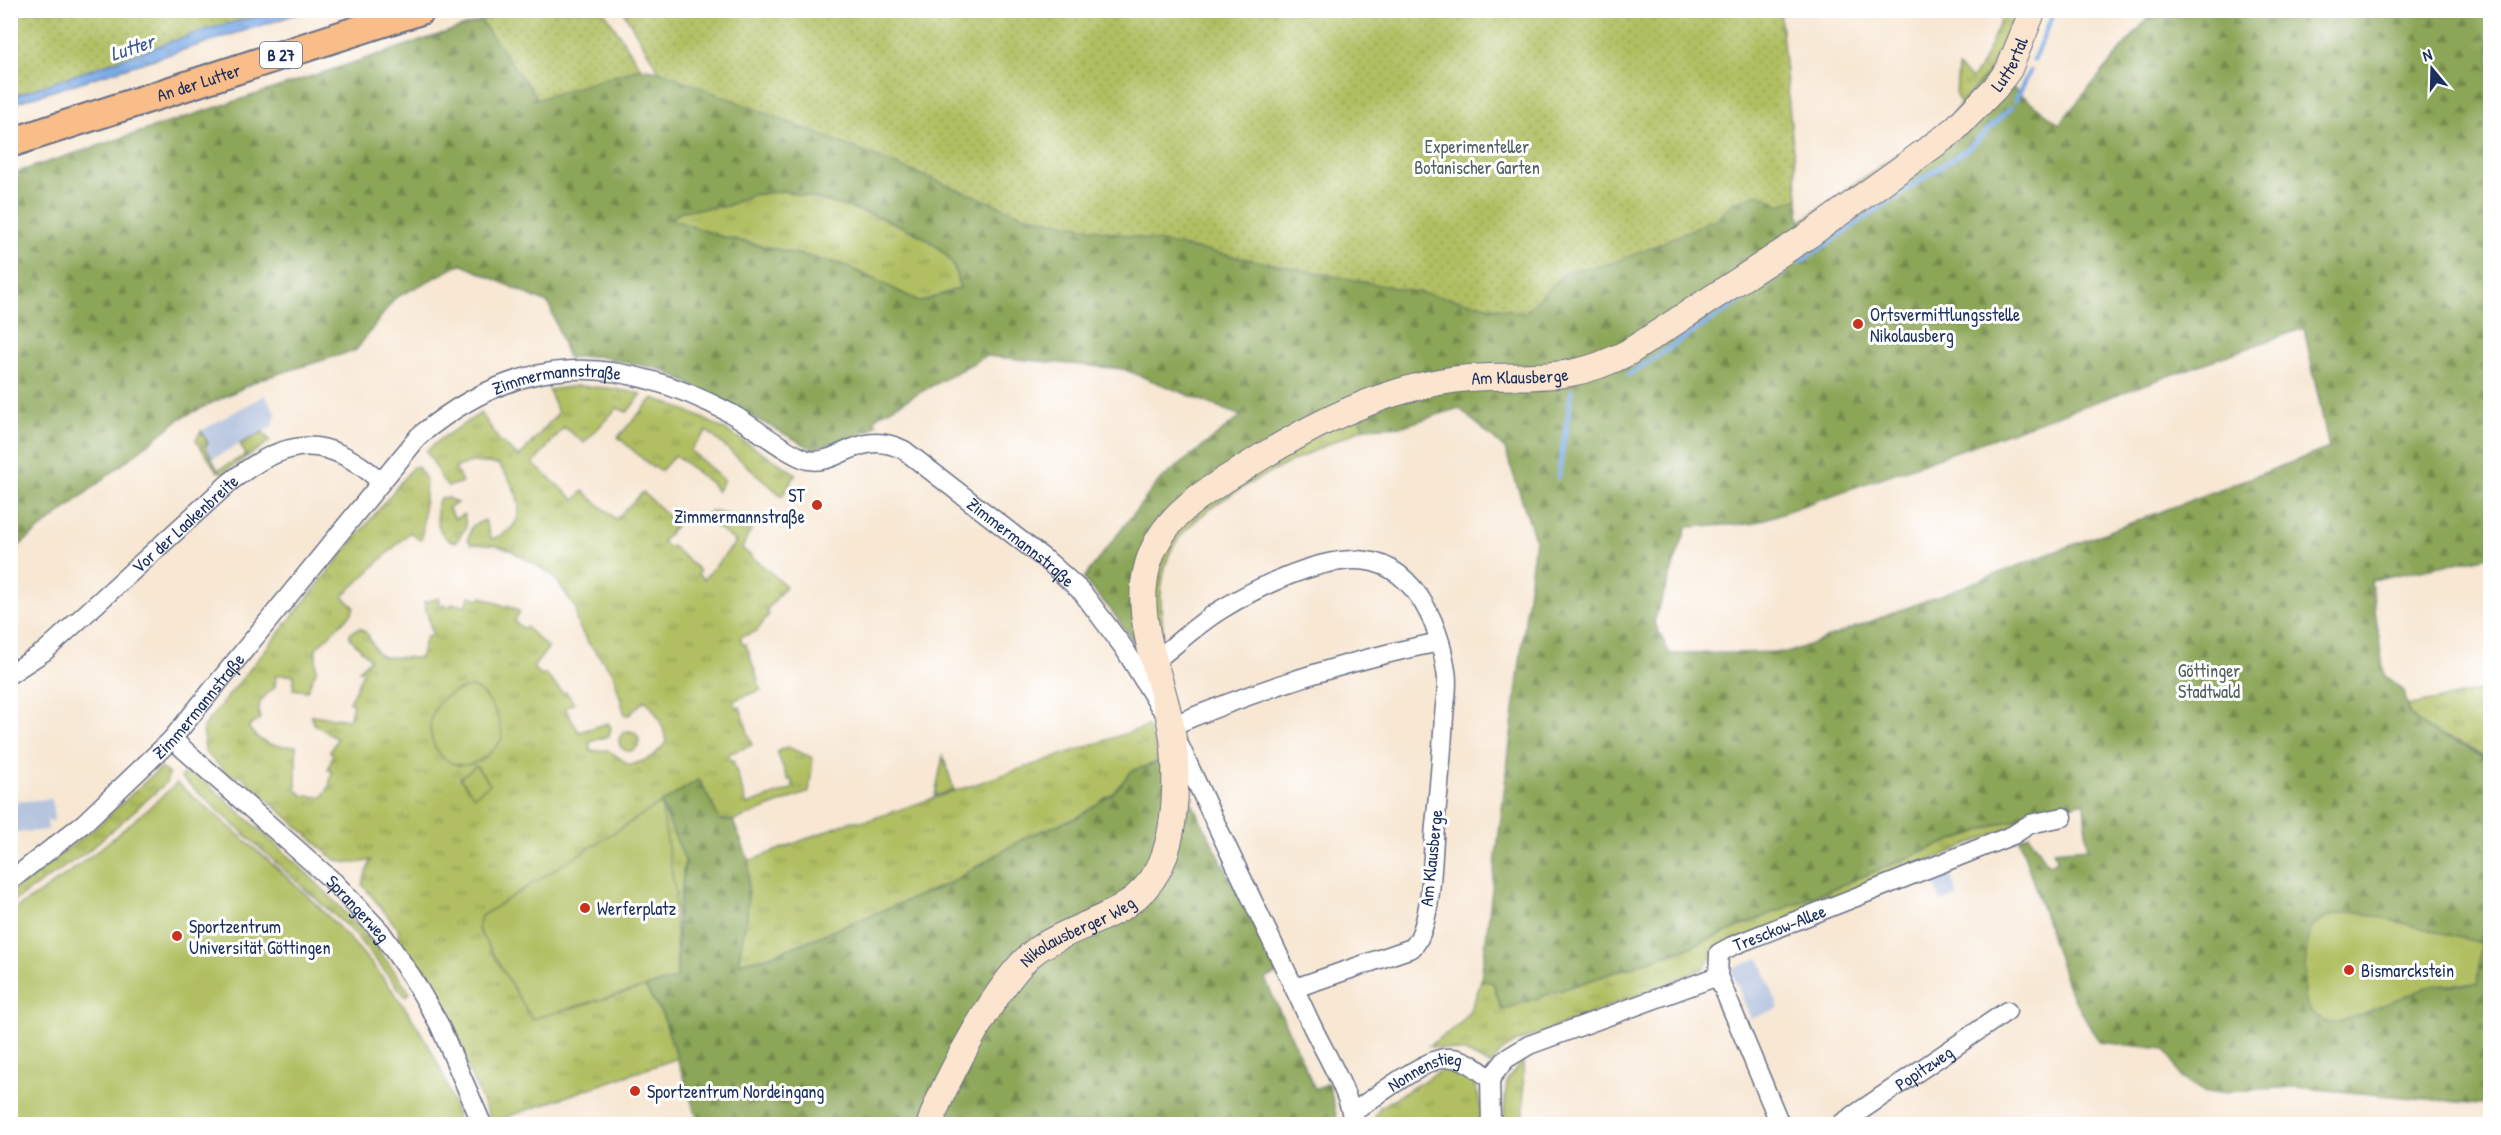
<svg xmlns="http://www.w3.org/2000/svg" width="2501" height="1135" font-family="'Patrick Hand',sans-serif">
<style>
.industrial{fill:#b6c5de}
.grass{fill:url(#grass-tufts);stroke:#667760;stroke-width:1.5}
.forest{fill:url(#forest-firs);stroke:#546a5b;stroke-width:1.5;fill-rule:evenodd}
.park{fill:#b1bf62;stroke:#667760;stroke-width:1.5}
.garden{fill:url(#garden-dots);stroke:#667760;stroke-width:1.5}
.water{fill:url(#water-ripples);stroke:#4a6ca2;stroke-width:1.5}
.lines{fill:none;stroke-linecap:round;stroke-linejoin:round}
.stream{stroke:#7aaae5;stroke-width:5}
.street-casing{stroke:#686f87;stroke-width:21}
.secondary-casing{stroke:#686f87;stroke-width:28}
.primary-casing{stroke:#686f87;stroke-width:32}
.street{stroke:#fff;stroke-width:18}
.secondary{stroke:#fce5cf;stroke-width:26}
.primary{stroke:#f8bd88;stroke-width:28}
.poi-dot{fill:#c8321e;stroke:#fff;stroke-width:2}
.labels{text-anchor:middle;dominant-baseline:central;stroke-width:6;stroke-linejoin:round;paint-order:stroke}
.shield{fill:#fff;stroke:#5f6d8e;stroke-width:1.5}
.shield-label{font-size:16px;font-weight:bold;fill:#1b2f5e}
.street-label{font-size:18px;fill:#1b2f5e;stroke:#fff}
.park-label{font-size:18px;fill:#50615f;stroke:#fff}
.poi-label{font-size:18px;fill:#1b2f5e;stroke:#fff;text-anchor:start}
.water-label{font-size:20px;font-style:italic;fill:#3c5a8d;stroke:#fff}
</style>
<defs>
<pattern id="grass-tufts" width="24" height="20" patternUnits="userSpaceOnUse" patternTransform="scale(1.5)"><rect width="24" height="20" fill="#b1bf62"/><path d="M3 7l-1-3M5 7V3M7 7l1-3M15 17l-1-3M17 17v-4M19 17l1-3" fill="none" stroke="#8f9c54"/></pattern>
<pattern id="forest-firs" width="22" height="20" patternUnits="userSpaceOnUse" patternTransform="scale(1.5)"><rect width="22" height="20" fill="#8ca658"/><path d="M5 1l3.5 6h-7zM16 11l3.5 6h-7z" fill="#72884c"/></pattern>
<pattern id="garden-dots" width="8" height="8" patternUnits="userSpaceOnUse" patternTransform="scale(1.5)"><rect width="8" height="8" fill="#b1bf62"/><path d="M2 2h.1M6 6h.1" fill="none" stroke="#8f9c54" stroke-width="1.8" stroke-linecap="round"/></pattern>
<pattern id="water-ripples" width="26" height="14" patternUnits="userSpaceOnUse" patternTransform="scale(1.5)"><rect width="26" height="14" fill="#7aaae5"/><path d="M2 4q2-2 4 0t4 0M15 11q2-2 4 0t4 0" fill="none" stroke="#638bbd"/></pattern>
</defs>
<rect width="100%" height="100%" fill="#fff"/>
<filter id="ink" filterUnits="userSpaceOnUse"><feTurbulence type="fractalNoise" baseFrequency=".0167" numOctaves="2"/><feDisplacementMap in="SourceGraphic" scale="12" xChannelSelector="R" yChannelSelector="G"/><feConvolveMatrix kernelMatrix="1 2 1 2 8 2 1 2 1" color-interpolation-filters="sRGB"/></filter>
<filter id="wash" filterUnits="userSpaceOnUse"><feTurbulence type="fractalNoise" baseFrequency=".008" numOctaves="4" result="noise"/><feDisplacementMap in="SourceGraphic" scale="24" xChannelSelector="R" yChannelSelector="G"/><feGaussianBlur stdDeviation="1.35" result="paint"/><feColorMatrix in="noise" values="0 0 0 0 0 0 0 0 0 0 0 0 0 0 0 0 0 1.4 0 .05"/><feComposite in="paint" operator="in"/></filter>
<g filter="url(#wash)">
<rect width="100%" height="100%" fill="#f7e7d3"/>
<g class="industrial">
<path d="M265 395 276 414 272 427 212 459 201 431Z"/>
<path d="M52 799 54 821H47L48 830 11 833V802Z"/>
<path d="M1948 867 1958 896 1941 902 1931 872Z"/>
<path d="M1759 958 1779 1008 1751 1019 1731 969Z"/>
</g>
<g class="grass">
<path d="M2005 11H2019L1990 70 1961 105 1956 95 1958 67 1972 79 1982 64Z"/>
<path d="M2158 11H2206L2146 20Z"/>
<path d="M784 191C826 201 927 223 951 262 956 269 957 280 960 288L921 302 844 265 719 236 671 219 681 211 727 206 751 195Z"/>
<path d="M576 386 608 388 642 394 627 412 617 408 584 443 564 427 533 464 575 500 583 491 616 519 643 492 670 518 672 516 679 522 662 542 670 548 672 546 700 571 698 574 704 579 736 542 704 518 710 511 743 518 753 526 742 548 786 586 766 611 769 614 757 631 740 637 743 645 746 644 761 690 734 700 737 709 740 707 752 745 728 754 731 762 733 761 747 805 794 788 791 779 788 780 777 752 788 747 813 758 809 792 733 821 720 820 661 803 685 860 678 919 661 804 531 1019 645 987 663 1016 678 1058 492 1122 435 997 398 939 399 930 362 884 371 860C359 864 345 864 333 858L242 777 230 776 205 752 203 727 413 467H418L426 479 422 539 419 540 410 532 343 596 354 607 352 613 316 648V671L307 691 293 689 294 675H276L275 687C263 697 255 703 260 719L248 727C261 746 274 746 296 746V790L305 796 323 797 329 787 332 771 328 770 333 754 330 752 337 739 313 723 311 715 349 720 353 704 349 702 363 673 359 670 370 659 350 638V633L360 628C373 635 371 651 383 657L420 658 426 637 433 635 424 602 439 598V605L452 606V604L467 605 469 596 480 599 482 597 507 607 508 605 520 612 514 621 524 629 526 627 548 648 533 668 542 676 545 674 564 694 566 692 574 703 565 708 579 732 608 723 611 728 609 736 590 742V751L608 750 630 765C647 761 656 756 666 742 664 726 657 712 645 700L629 715H625L613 673 586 640 576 620V609L558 582 550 573 512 551 496 545 471 544 468 539 472 526 485 520 491 539C534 526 520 491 498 464L471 462 455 468 462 482 448 487C440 480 435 462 426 451L442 438 481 413 499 440 519 457 558 413 549 390Z"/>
<path d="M653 398C704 414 751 445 796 474L782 496 707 431 690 450 724 480 717 492 712 484 675 455 661 471 655 466 653 468 618 437Z"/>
<path d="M1358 413 1363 428C1312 453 1190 501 1169 555 1163 571 1160 588 1161 605 1161 620 1166 631 1158 645L1151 593 1170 537 1223 488Z"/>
<path d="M201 431 208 443 205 446 218 470 246 455 240 444 263 432 270 441 223 473 217 471 196 440Z"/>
<path d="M440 498H448L457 503 448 508 455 519 464 514 466 527 456 542C437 539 433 513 440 498Z"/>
<path d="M2490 689V761C2482 755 2474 749 2466 745 2445 735 2416 730 2406 706Z"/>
<path d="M1148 726 1161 761 1132 771 1113 793 1078 817 1026 837 950 883 768 957 737 963 747 916 749 861 852 821H866Z"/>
<circle cx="629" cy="741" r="10"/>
<path d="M160 768 169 774 166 783 87 852 11 903V893L101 823Z"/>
<path d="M190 768C269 839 350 904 410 993L405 996 352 931 181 777Z"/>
<path d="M2035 817 1715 950 1704 969 1515 1043 1503 1050 1490 1065 1465 1052 1428 1046C1461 1024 1470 1021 1481 980L1493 983 1502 1010 1690 947 1934 847 2005 822Z"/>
<path d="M1523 1061 1524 1124H1503L1507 1080Z"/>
<path d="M1450 1065C1476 1072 1481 1100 1483 1124H1371L1380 1107Z"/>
</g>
<g class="forest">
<path d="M2206 10 2490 11V556L2371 580 2384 675 2404 691 2409 714 2426 728 2466 746 2490 761V1105L2294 1087 2206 1093 2181 1078 2166 1049 2099 1042 2068 988 2019 839 2029 835 2047 862 2051 864 2058 861 2053 851 2087 848 2084 802 2035 817 2005 822 1934 847 1690 947 1502 1010 1493 983 1481 980 1535 539 1505 449 1459 408 1403 426 1363 428 1358 413 1400 383 1162 518 1140 652 1112 611 1083 579 1159 481 1241 416 1123 369 986 356 879 415 874 421 877 424 870 431 813 449 663 370 597 356 568 358 549 304 461 264 395 298 356 350 261 379 181 418 11 552V174L481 21 538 99 641 68 659 71 1023 215 1524 313 1567 271 1793 144 1800 222 1948 119 1990 70 2059 124 2146 20ZM784 191C827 201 927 223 951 262 956 269 957 280 960 288L921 302 844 265 719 236 671 219 681 211 727 206 751 195ZM2304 328 2329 448 1790 652 1670 654 1654 622 1687 527 1751 524ZM2358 912 2481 943 2477 984 2433 985 2387 1001 2367 1012Z"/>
<path d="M1161 761 1191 801 1278 973 1265 979 1315 1089 1329 1083 1338 1124H699L663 1016 645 987 677 978 678 919 685 860 661 803 699 779 720 820 733 821 749 861 747 916 738 963 768 957 950 883 1026 837 1078 817 1113 793 1132 771Z"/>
</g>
<g class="park">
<path d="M473 687C490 696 502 720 502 739 445 817 389 697 473 687Z"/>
<path d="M943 756 954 790 935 796Z"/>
<path d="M476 766 490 784 474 796 460 778Z"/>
<path d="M177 783C273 864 382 949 438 1064 448 1083 453 1105 459 1124H11V911C72 875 124 830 177 783Z"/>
<path d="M661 803 675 892 677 978 532 1019 478 929 481 916Z"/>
<path d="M2358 912 2481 943 2477 984C2463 984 2445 982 2431 986 2406 992 2344 1028 2323 1021 2315 1018 2305 1005 2304 996 2303 990 2307 937 2310 932 2318 915 2341 913 2358 912Z"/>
</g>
<g class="garden">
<path d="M515 10 604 11 641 68 538 99 481 21Z"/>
<path d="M11 11H277L11 97Z"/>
<path d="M623 11H1780L1798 198 1781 205 1759 194 1733 202 1717 218 1646 250 1606 265 1567 271 1524 313 1023 215 659 71Z"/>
</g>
<path class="water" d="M277 11H307L11 104V97L208 29Z"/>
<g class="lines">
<g class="stream">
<path d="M2034 59 2055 10"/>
<path d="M2015 101 2030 71"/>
<path d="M1800 262 1970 147 2011 108"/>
<path d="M1628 375 1783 273"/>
<path d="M1558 477 1572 391"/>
</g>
</g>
</g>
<g filter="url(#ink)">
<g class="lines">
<g class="street-casing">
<g id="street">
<path d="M1153 662C1176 645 1197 624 1222 609 1256 588 1311 561 1353 560 1412 558 1439 622 1446 671 1449 685 1445 702 1444 716 1442 753 1439 789 1435 825 1432 855 1433 928 1412 948L1295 988"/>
<path id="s1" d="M10 674 45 651 230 482C286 438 325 432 380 481"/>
<path d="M1171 726C1257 690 1349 660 1440 642"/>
<path id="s2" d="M172 739 334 882 381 932 412 977 439 1024 482 1124"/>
<path d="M1178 742C1221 837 1267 929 1311 1024 1324 1052 1351 1094 1353 1124"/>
<path id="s3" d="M10 881 84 823 172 739 419 436C521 351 616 353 730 413 751 424 788 455 808 460 840 466 858 428 904 450L1050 563 1082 592 1124 648 1160 707"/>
<path d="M1490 1079 1506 1059 1529 1045 1718 976"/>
<path id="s4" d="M1352 1113C1372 1099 1423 1060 1445 1058 1463 1056 1477 1068 1490 1079L1491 1124"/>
<path id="s5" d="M1780 1124 1718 976 1719 953 1732 946 2013 835 2030 824 2063 817"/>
<path id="s6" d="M1841 1124 2007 1011"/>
</g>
</g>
<g class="secondary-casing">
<g id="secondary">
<path id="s7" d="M930 1124C943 1082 1002 974 1038 949 1079 921 1132 918 1158 870 1178 833 1178 766 1171 726 1159 663 1122 599 1160 537 1179 507 1209 489 1239 471 1307 427 1386 385 1469 378 1533 373 1567 385 1629 352L1812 233 1952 132 1995 88 2009 69 2033 10"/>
</g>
</g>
<g class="primary-casing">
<g id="primary">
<path id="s8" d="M10 143 421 10"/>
</g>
</g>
<use href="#street" class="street"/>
<use href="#secondary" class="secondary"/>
<use href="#primary" class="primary"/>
</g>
</g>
<g class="poi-dot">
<circle cx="1858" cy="324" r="6"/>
<circle cx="817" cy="505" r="6"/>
<circle cx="585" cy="908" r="6"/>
<circle cx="177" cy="936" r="6"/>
<circle cx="2349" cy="970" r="6"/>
<circle cx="635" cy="1091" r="6"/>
</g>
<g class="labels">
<rect class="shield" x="260" y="42" width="42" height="26" rx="4.5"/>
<g class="shield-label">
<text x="281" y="55">B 27</text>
</g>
<g class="street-label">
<text stroke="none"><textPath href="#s7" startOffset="1695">Luttertal</textPath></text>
<text stroke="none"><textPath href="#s8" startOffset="198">An der Lutter</textPath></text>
<text stroke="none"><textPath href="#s7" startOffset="1101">Am Klausberge</textPath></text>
<text stroke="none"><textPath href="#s3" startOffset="760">Zimmermannstraße</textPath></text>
<text stroke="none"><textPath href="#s1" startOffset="231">Vor der Laakenbreite</textPath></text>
<text stroke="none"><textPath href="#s3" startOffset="1282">Zimmermannstraße</textPath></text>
<text stroke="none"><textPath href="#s3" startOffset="258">Zimmermannstraße</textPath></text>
<text transform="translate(1431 858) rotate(-84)">Am Klausberge</text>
<text stroke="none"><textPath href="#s2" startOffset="252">Sprangerweg</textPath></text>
<text stroke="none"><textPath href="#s5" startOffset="249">Tresckow-Allee</textPath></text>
<text stroke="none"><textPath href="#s7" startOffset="250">Nikolausberger Weg</textPath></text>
<text stroke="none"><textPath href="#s6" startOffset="100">Popitzweg</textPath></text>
<text stroke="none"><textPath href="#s4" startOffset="86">Nonnenstieg</textPath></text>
</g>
<g class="park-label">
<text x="1477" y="146">Experimenteller<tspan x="1477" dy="21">Botanischer Garten</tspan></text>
<text x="2209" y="670">Göttinger<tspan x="2209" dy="21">Stadtwald</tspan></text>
</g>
<g class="poi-label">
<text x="1870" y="314">Ortsvermittlungsstelle<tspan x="1870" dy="21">Nikolausberg</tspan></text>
<text x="805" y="495" text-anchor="end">ST<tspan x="805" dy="21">Zimmermannstraße</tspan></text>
<text x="597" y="908">Werferplatz</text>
<text x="189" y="926">Sportzentrum<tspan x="189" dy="21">Universität Göttingen</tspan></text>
<text x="2361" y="970">Bismarckstein</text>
<text x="647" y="1091">Sportzentrum Nordeingang</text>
</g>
<g class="water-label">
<text transform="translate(132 47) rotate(-18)">Lutter</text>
</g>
</g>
<rect width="2501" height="1135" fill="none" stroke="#fff" stroke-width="36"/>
<g transform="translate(2432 69) rotate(341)" stroke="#ffffff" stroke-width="4.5" paint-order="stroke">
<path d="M0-4.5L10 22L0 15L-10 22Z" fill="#1b2f5e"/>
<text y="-9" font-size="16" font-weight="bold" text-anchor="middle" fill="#1b2f5e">N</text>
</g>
</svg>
